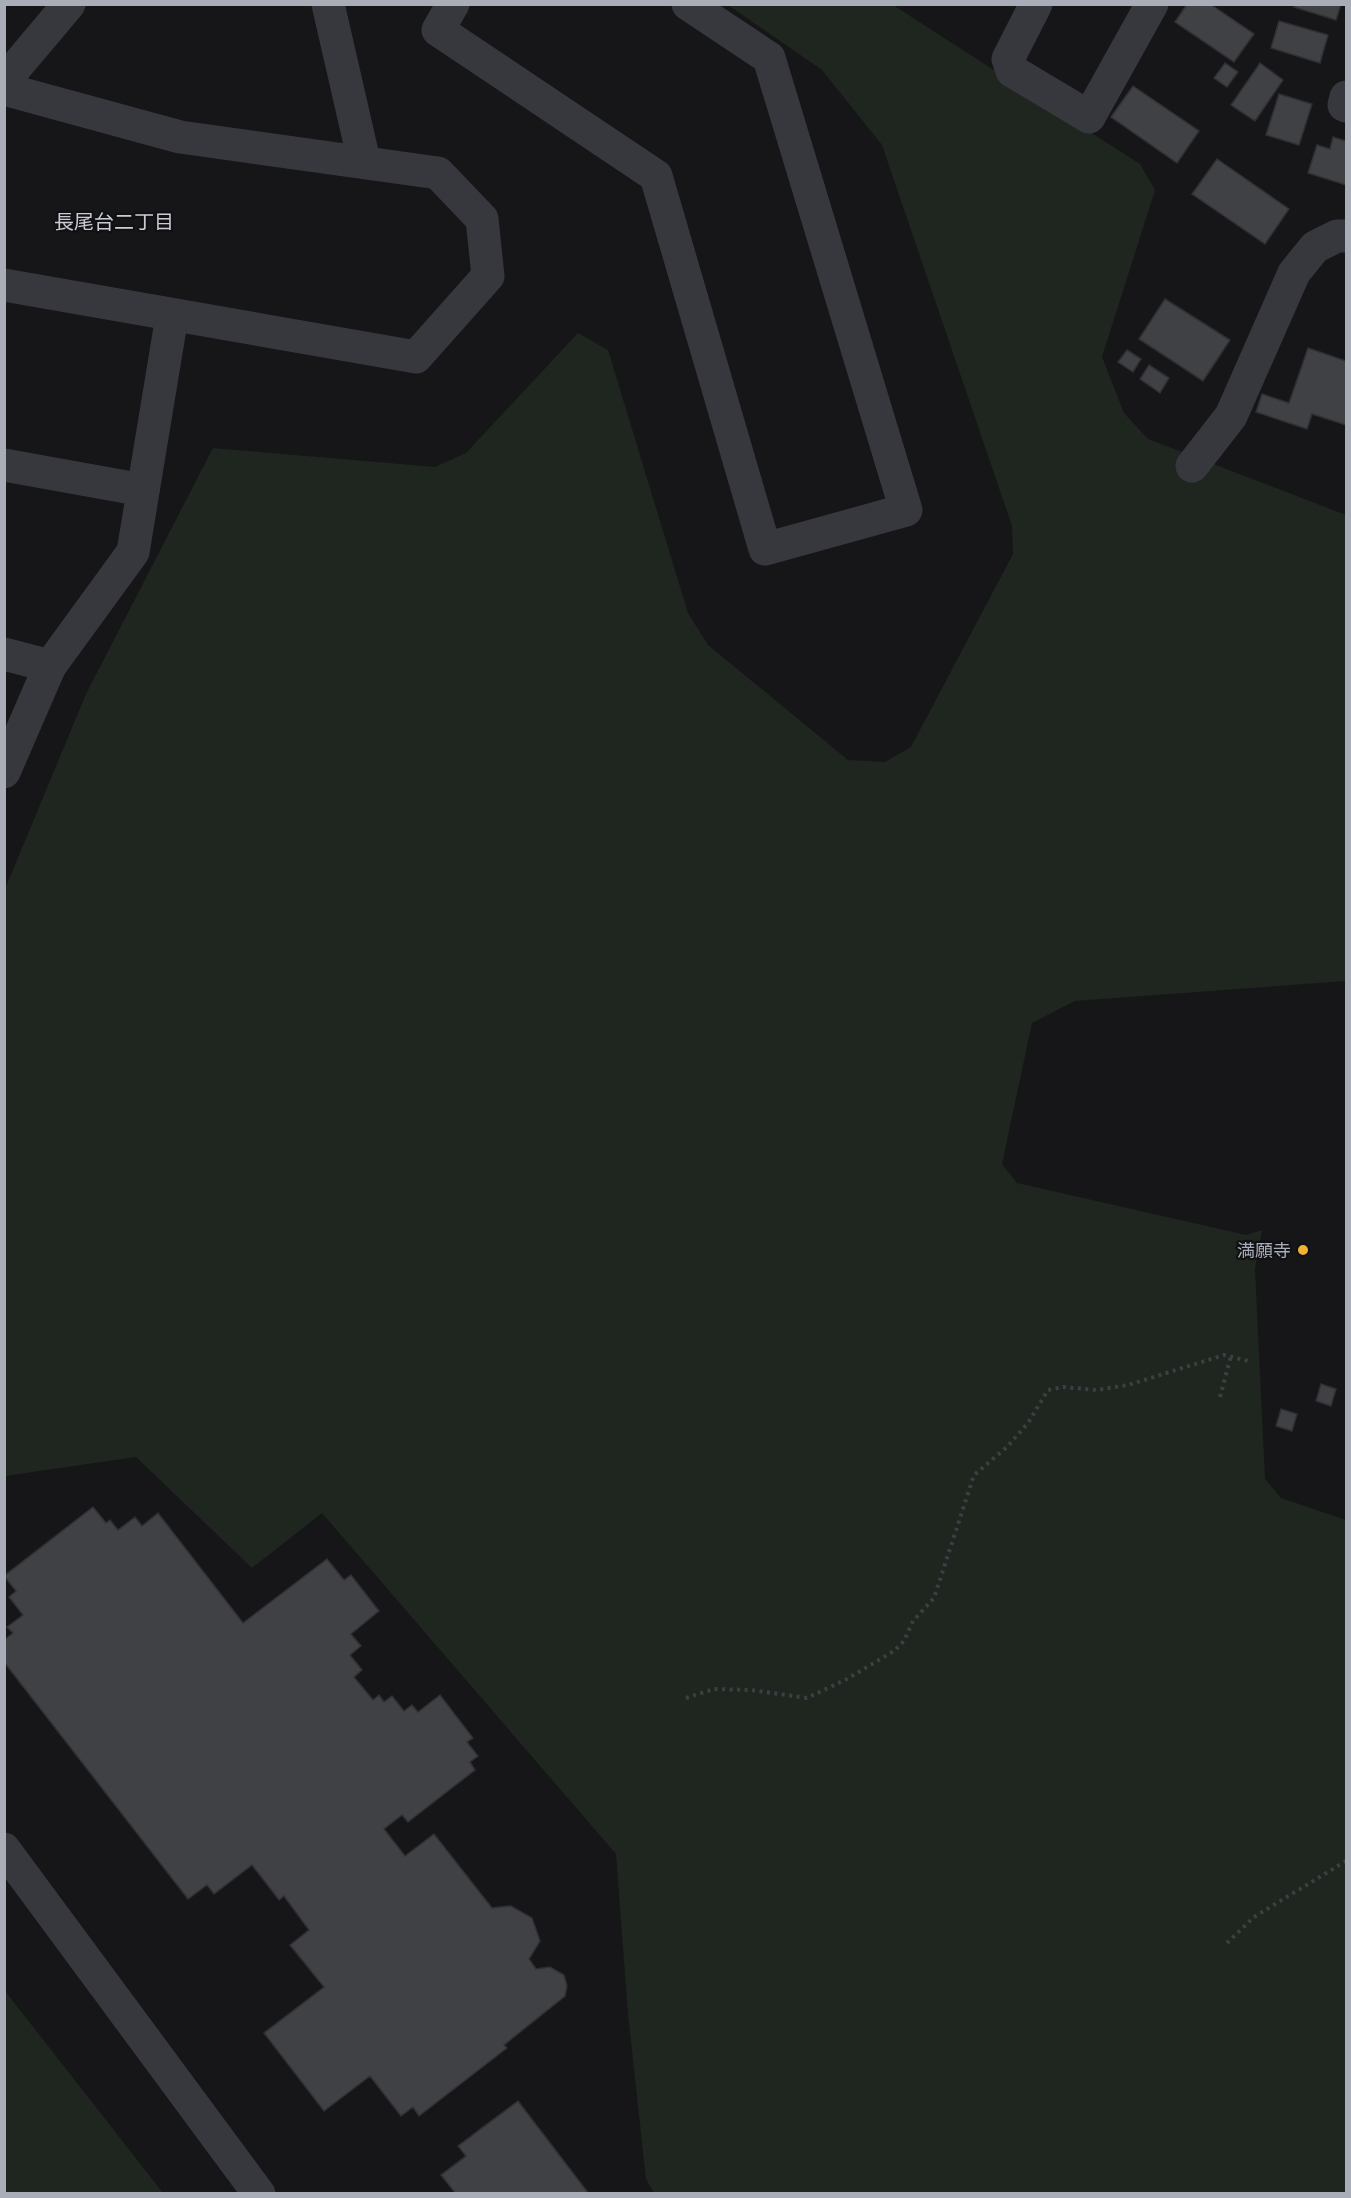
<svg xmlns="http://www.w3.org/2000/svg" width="1351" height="2198" font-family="Mulish,'Noto Sans JP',sans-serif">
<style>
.green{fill:#1e261f}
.building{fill:#404145;stroke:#303034;stroke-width:1.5}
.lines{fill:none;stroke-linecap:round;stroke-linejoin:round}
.path{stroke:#3d3f44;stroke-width:4;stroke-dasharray:3 4.5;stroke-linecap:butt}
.street{stroke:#37383d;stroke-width:33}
.poi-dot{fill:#f2b134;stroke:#111113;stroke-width:2}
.labels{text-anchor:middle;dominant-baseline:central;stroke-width:4.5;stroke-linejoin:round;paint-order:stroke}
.poi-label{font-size:18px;fill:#a8adb8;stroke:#111113;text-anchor:end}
.neighbourhood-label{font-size:20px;fill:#c9ccd4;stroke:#111113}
</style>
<rect width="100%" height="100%" fill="#161618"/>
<g class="green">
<path d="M728 5H893L1140 164 1155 190 1102 357 1124 413 1148 439 1346 515V981L1075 1001 1032 1023 1002 1164 1017 1183 1246 1235 1262 1230 1255 1269 1265 1479 1281 1498 1346 1520V2193H654L646 2179 628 2014 616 1854 322 1513 252 1568 136 1457 5 1476V889L86 694 213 448 435 467 466 453 578 333 608 350 688 613 708 645 848 760 885 762 911 747 1013 554 1012 526 882 145 822 70Z"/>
<path d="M5 1991 163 2193H5Z"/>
</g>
<g class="building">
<path d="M1187 4H1210L1254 34 1234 62 1175 22Z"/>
<path d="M1295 4H1341L1336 20 1294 7Z"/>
<path d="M1279 21 1328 35 1320 63 1271 48Z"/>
<path d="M1225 63 1238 72 1227 87 1214 78Z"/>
<path d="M1260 63 1283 80 1255 121 1231 105Z"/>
<path d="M1133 86 1199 131 1177 163 1111 117Z"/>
<path d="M1279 94 1312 104 1299 145 1266 135Z"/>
<path d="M1333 137 1346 141V185L1308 173 1317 145 1330 149Z"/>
<path d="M1217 159 1289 209 1265 244 1192 194Z"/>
<path d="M1165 299 1230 340 1203 381 1139 339Z"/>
<path d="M1308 348 1346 361V425L1312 414 1307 429 1256 412 1262 394 1289 403Z"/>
<path d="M1127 350 1141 359 1133 372 1118 362Z"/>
<path d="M1149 365 1169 378 1160 393 1140 379Z"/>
<path d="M1321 1384 1336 1389 1331 1406 1316 1401Z"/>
<path d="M1281 1409 1297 1414 1292 1431 1276 1426Z"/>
<path d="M93 1507 106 1523 110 1520 118 1530 135 1517 142 1526 158 1513 243 1623 327 1559 344 1580 351 1575 379 1611 351 1634 361 1646 350 1655 362 1670 354 1677 373 1700 379 1695 384 1702 392 1696 404 1711 412 1705 418 1712 440 1695 473 1738 467 1742 478 1756 470 1762 475 1770 408 1822 402 1815 384 1829 405 1856 434 1834 492 1908 511 1906 532 1918 540 1941 529 1959 536 1969 550 1967 564 1975 567 1986 565 1996 504 2045 507 2048 419 2116 413 2107 401 2116 370 2076 324 2111 264 2033 324 1987 290 1945 309 1930 284 1896 279 1900 252 1865 214 1894 207 1885 188 1899 4 1662V1640L13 1633 7 1627 23 1615 9 1597 16 1591 4 1576Z"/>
<path d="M518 2101 589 2194H456L441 2175 466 2156 458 2146Z"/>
</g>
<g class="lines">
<g class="path">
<path d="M1220 1397 1231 1356"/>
<path d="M686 1698 714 1689 751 1690 807 1698 847 1679 894 1651 904 1641 913 1621 934 1598 974 1475 1007 1447 1028 1423 1048 1390 1063 1387 1097 1390 1128 1385 1224 1355 1248 1361"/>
<path d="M1227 1943 1254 1917 1346 1861"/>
</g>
<g class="street">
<path d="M328 4 364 161"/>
<path d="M453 4 438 30 656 176 765 549 906 510 769 58 688 4"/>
<path d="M1036 4 1008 59 1012 71 1089 117 1152 4"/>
<path d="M4 81 69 4"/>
<path d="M4 89 180 137 438 173 482 219 488 276 416 357 4 285"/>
<path d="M1346 97 1344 105 1346 106"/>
<path d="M4 465 143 490"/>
<path d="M1192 466 1231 416 1294 273 1315 247 1337 236H1346"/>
<path d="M4 654 50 666"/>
<path d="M4 772 50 666 133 552 172 316"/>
<path d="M4 1849 259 2194"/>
</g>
</g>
<circle class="poi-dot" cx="1303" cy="1250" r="6"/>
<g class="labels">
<g class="poi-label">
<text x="1291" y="1250">満願寺</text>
</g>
<g class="neighbourhood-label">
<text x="114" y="221">長尾台二丁目</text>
</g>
</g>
<rect width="1351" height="2198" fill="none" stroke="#a8adb8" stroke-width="12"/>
</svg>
